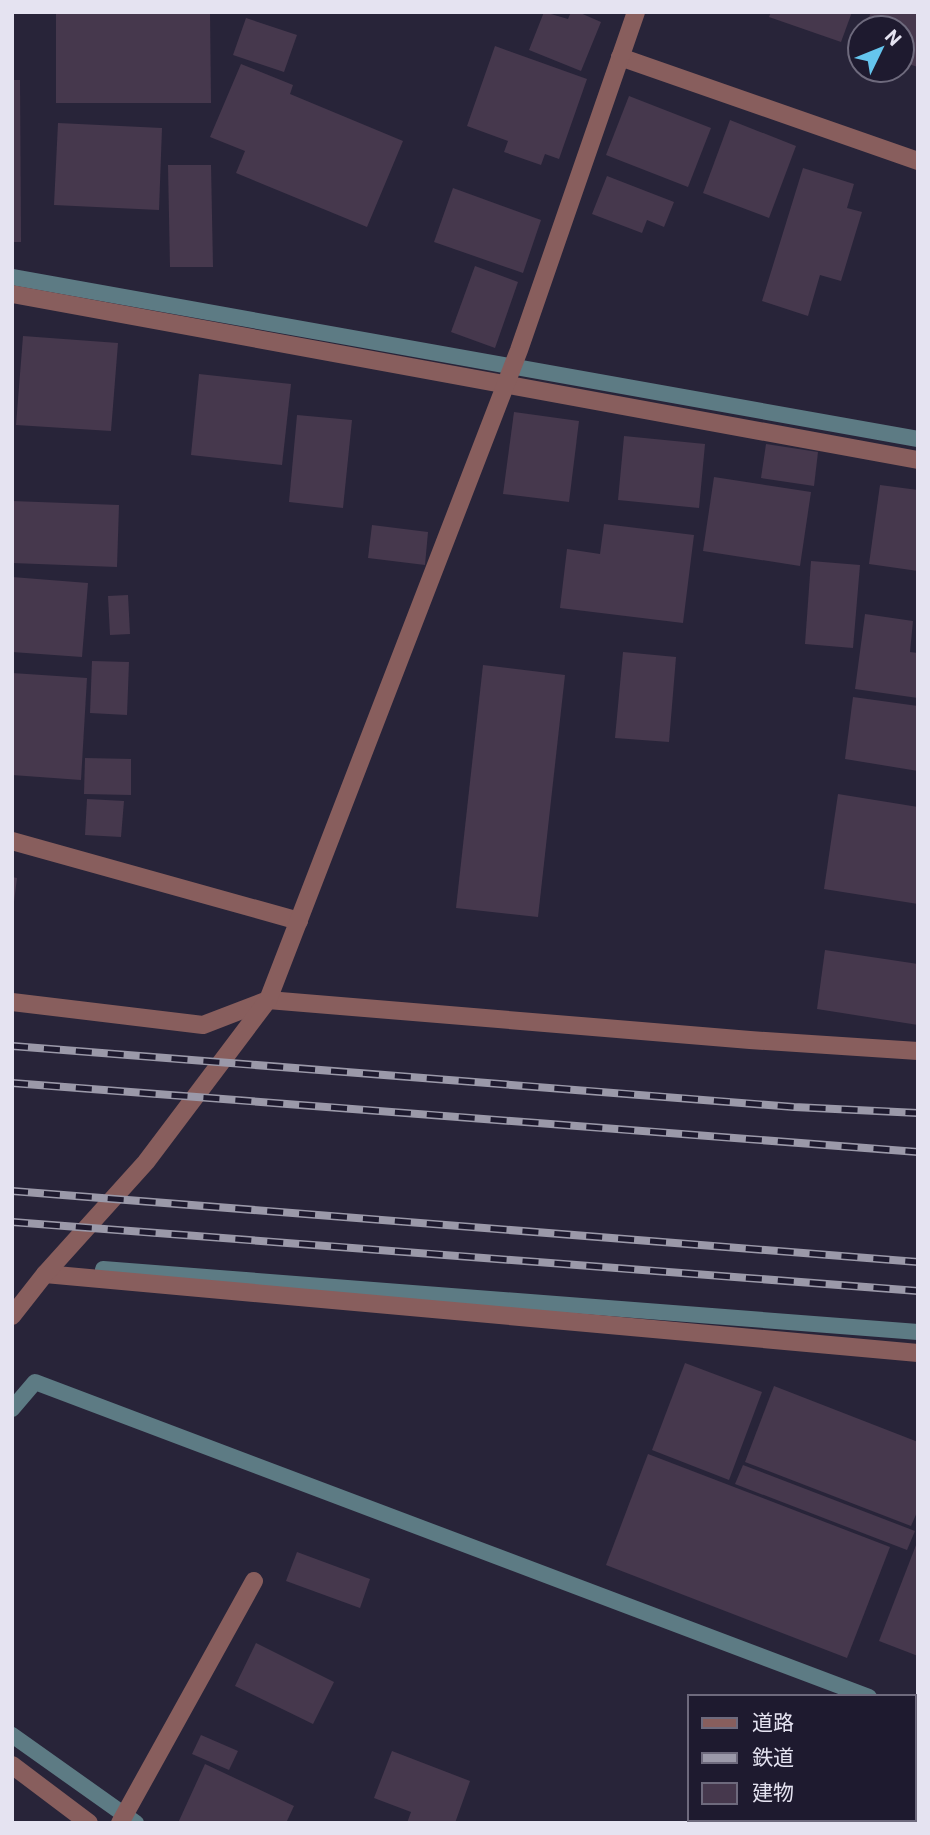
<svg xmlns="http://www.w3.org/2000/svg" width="930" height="1835" font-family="Roboto,'Noto Sans JP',sans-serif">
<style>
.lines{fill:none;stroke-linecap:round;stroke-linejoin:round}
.stream{stroke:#5d7b84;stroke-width:16}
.building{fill:#46384d}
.minor{stroke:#885e5d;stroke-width:18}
.rail-casing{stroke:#9b99a9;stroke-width:8}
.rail{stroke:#1e1a2f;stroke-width:5;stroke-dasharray:16;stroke-linecap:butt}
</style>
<rect width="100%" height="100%" fill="#282439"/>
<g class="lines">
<g class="stream">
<path d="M12 277 918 439"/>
<path d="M103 1269 918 1332"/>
<path d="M12 1409 35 1382 869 1697"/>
<path d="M914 1719 918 1720"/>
<path d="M12 1735 136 1823"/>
</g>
</g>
<g class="building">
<path d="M56 12H210L211 103H56Z"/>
<path d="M544 12 568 19 571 12H578L601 22 581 71 529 50Z"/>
<path d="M771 12H852L841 42 769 17Z"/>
<path d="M871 12H918V67L902 62V28H865Z"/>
<path d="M246 18 297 35 284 72 233 55Z"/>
<path d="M495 46 587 79 559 159 545 154 541 165 504 152 508 141 467 126Z"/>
<path d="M241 64 293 85 290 94 403 141 367 227 236 173 245 151 210 137Z"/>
<path d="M12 80H20L21 242H12Z"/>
<path d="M629 96 711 128 688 187 606 155Z"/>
<path d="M730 120 796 146 769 218 703 193Z"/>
<path d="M58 123 162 128 159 210 54 205Z"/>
<path d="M168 165H211L213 267H170Z"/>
<path d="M803 168 854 184 847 208 862 212 841 281 820 275 808 316 762 301Z"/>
<path d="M607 176 674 202 664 227 647 220 642 233 592 214Z"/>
<path d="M453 188 541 220 523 273 434 242Z"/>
<path d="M475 266 518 282 495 348 451 332Z"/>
<path d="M23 336 118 343 111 431 16 425Z"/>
<path d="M199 374 291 384 282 465 191 455Z"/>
<path d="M514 412 579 421 569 502 503 494Z"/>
<path d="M297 415 352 420 343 508 289 502Z"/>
<path d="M624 436 705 444 699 508 618 500Z"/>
<path d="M766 444 818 452 814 486 761 478Z"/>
<path d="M714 477 811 492 800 566 703 551Z"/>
<path d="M880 485 918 490V571L869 564Z"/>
<path d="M12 501 119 505 117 567 12 563Z"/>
<path d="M604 524 694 535 683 623 560 608 567 549 600 554Z"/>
<path d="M372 525 428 532 425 565 368 558Z"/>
<path d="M811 561 860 565 853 648 805 644Z"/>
<path d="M12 577 88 583 82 657 12 652Z"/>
<path d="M128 595 130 634 110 635 108 596Z"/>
<path d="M865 614 913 621 910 652 918 653V698L855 689Z"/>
<path d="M623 652 676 657 669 742 615 738Z"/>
<path d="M92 661 129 662 127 715 90 713Z"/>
<path d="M483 665 565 675 538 917 456 908Z"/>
<path d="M12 673 87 678 81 780 12 775Z"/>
<path d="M853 697 918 706V771L845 759Z"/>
<path d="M85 758 131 759V795L84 794Z"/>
<path d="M838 794 918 807V904L824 889Z"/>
<path d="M87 799 124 801 121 837 85 835Z"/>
<path d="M12 877 17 878 14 902H12Z"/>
<path d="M825 950 918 964V1025L817 1009Z"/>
<path d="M685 1363 762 1392 729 1480 652 1450Z"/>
<path d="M774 1386 918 1442V1510L911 1526 745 1462Z"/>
<path d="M648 1454 890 1547 847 1658 606 1565Z"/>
<path d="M743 1465 915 1531 907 1550 735 1484Z"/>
<path d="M918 1540V1656L879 1641Z"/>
<path d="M297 1552 370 1579 360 1608 286 1581Z"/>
<path d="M256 1643 334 1682 313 1724 235 1686Z"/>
<path d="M201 1735 238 1751 229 1770 192 1754Z"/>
<path d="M392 1751 470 1781 455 1823H407L411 1812 374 1798Z"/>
<path d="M205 1764 294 1806 286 1823H178Z"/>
<path d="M792 1819H893L891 1823H791Z"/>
</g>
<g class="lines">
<g class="minor">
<path d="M620 57 918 161"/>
<path d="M12 294 918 460"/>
<path d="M12 841 299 921"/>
<path d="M12 1002 203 1025 268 1000 750 1040 918 1051"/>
<path d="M45 1274 918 1353"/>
<path d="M12 1316 45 1274 146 1162 268 1000 519 350 636 12"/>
<path d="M12 1765 89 1823"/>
<path d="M120 1823 254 1581"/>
</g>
<g class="rail-casing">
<g id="rail">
<path d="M12 1046 794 1107 918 1113"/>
<path d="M12 1083 918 1152"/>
<path d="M12 1191 918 1262"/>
<path d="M12 1222 918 1291"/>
</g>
</g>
<use href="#rail" class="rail"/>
</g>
<rect width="930" height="1835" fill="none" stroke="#e5e3f1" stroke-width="28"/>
<rect x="688" y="1695" width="228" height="126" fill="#1e1a2f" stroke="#6e6a7d" stroke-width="2"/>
<rect x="702" y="1718" width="35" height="10" fill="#885e5d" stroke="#6e6a7d" stroke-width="2"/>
<text x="752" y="1730" font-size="21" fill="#e5e3f1">道路</text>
<rect x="702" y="1753" width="35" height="10" fill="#9b99a9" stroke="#6e6a7d" stroke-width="2"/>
<text x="752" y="1765" font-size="21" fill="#e5e3f1">鉄道</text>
<rect x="702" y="1783" width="35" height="21" fill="#46384d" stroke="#6e6a7d" stroke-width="2"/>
<text x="752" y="1800" font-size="21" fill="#e5e3f1">建物</text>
<g transform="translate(881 49) rotate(47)"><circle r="33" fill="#1e1a2f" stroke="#6e6a7d" stroke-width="2"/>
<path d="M0-5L12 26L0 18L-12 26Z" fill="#65c5ee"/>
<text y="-10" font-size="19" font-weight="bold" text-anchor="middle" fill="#e5e3f1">N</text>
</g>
</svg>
